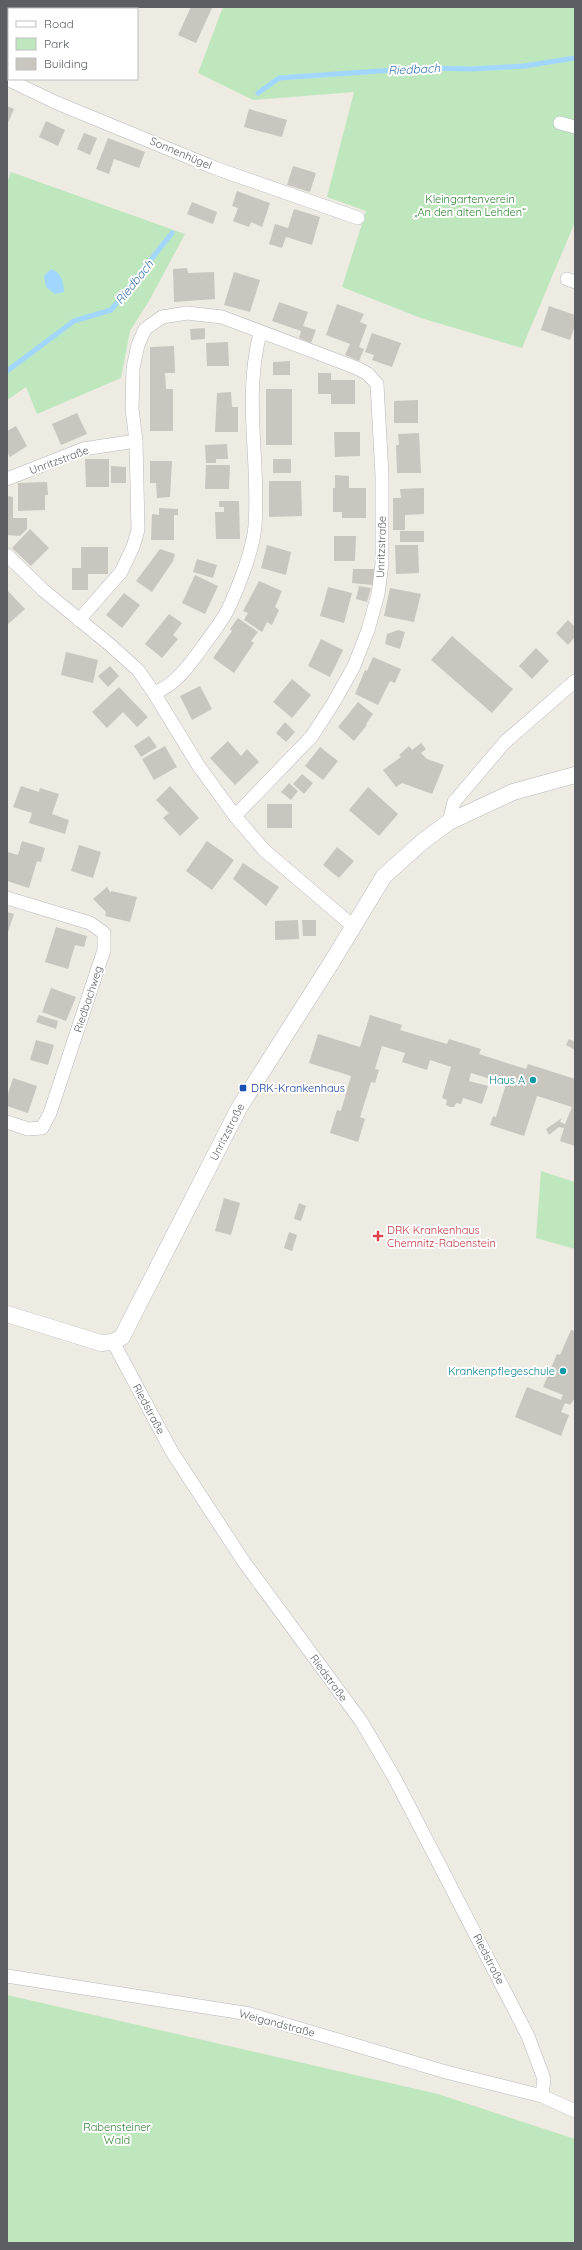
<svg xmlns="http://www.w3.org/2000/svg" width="582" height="2250" font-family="Quicksand,sans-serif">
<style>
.green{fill:#bee7be}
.water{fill:#a1d7ff}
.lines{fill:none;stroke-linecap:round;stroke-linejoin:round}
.stream{stroke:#a1d7ff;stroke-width:5}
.building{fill:#c9c6bf}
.minor-casing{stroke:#b5b9bd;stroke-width:14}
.tertiary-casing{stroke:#b5b9bd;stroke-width:17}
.minor{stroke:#fff;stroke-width:13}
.tertiary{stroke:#fff;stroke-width:16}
.culture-dot{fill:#0f9aa8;stroke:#fff;stroke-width:1.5}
.transit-dot{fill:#1a4fb4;stroke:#fff;stroke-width:1.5}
.health-dot{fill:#e0444e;stroke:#fff;stroke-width:1.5}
.labels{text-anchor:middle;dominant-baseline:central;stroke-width:4;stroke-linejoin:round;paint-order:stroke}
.street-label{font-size:11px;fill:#5b5f64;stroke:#fff}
.park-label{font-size:11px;fill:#318434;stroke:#fff}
.culture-label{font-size:11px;fill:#0d838f;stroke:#fff;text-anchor:end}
.transit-label{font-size:11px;fill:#164399;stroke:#fff;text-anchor:start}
.health-label{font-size:11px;fill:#be3a42;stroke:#fff;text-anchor:start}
.water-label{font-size:12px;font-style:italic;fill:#3b78b5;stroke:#fff}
</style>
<rect width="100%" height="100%" fill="#eeebe2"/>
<g class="green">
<path d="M223 7H575V222L522 348 421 318 342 287 366 211 327 197 354 92 253 100 198 73Z"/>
<path d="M11 172 185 234 149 301 130 331 121 378 37 414 26 387 7 400V182Z"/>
<path d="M541 1171 575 1182V1249L536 1238Z"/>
<path d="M7 1995 438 2094 575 2139V2243H7Z"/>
</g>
<path class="water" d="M51 269C62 273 63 281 64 292L55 294 46 287 44 276Z"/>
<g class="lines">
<g class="stream">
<path d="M258 93 279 78 423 68 472 69 524 66 575 58"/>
<path d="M7 371 74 321 111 310 172 233"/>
</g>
</g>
<g class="building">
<path d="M30 7H57V9H29Z"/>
<path d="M191 7 212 8 196 43 178 35Z"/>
<path d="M7 106 14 109 7 125Z"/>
<path d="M249 109 287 120 282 137 244 127Z"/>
<path d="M46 121 65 130 58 146 39 137Z"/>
<path d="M84 133 97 138 90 155 77 149Z"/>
<path d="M108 138 145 152 139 168 114 159 109 174 96 169Z"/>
<path d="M293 166 316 173 310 192 287 185Z"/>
<path d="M237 191 270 203 262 227 251 222 249 227 233 221 238 208 232 206Z"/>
<path d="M192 202 217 212 213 224 187 214Z"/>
<path d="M294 209 320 217 312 245 286 237 282 248 269 244 275 224 288 228Z"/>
<path d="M187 268 188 273 214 272 215 299 174 302 173 269Z"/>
<path d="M234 272 260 280 250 312 224 305Z"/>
<path d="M279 302 308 312 303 326 316 330 311 343 299 338 301 331 272 321Z"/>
<path d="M337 304 364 314 360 322 367 325 359 347 364 349 359 361 345 355 350 344 326 335Z"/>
<path d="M549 306 575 315V325L570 340 541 330Z"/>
<path d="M205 328V339L191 340 190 329Z"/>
<path d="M372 333 401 343 392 367 372 360 374 355 365 352Z"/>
<path d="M228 342 229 366H207L206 343Z"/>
<path d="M174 346 175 373H165L166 389H173V431H150V347Z"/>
<path d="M290 361V375H273V362Z"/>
<path d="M318 373H331V380H355V404H331V394H318Z"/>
<rect x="266" y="389" width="26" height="56"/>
<path d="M231 392 232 407H238V432H215L217 393Z"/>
<path d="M418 400V423H394V401Z"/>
<path d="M77 413 87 434 61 445 52 424Z"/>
<path d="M16 426 27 446 10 457 7 452V431Z"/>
<path d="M334 432H360V456L335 457Z"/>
<path d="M419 433 421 473H397L396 445H399L398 434Z"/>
<path d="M227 444 228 459H216V463H206L205 445Z"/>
<path d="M85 459H109V487H86Z"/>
<rect x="273" y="459" width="18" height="14"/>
<path d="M150 461H172L170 497 157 498 156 483H150Z"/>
<path d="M206 465H230L229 489H205Z"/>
<path d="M111 466 126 467V483H111Z"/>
<path d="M335 475 349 476V488H366V518H342V512H333V488H335Z"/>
<path d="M269 481H301L302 516 269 517Z"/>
<path d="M47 482 48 495H45V510L18 511V483Z"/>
<path d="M424 488V514L405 515V530H393V498H401L400 489Z"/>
<path d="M7 496 13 497V518H27V529L20 536 7 535Z"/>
<path d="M219 501H239L240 539H216L215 512H224V507H219Z"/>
<path d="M159 508 178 509V515H174V540H151L152 514 159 515Z"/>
<path d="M30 529 49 548 31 566 12 548Z"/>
<rect x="400" y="531" width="24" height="11"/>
<path d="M334 536H356L355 561H334Z"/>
<path d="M267 545 291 552 286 575 261 568Z"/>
<path d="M395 545H418L419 573 396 574Z"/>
<path d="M81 547H108V574H88V590H72V568H81Z"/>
<path d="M160 549 175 554 173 561 152 592 136 581Z"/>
<path d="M197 559 217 565 213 578 193 572Z"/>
<path d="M353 569H374L373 585 352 583Z"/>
<path d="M195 575 218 586 205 614 182 603Z"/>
<path d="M259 581 282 591 275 607 279 610 272 625 267 622 262 632 244 620 248 613 243 611Z"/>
<path d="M359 586 371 588 367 602 356 599Z"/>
<path d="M328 587 352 593 344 623 320 616Z"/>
<path d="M390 588 421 594 414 622 384 616Z"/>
<path d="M7 590 25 609 7 625Z"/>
<path d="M124 593 140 605 122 628 106 615Z"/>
<path d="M169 614 182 623 173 635 178 639 162 658 145 644Z"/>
<path d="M238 618 258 632 251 641 254 643 234 673 213 658 232 631 230 629Z"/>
<path d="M568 620 575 627V637L568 645 556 633Z"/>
<path d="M398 630 405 632 400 649 385 644 387 634Z"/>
<path d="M452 636 513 689 492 713 431 660Z"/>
<path d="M321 639 343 650 330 677 308 666Z"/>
<path d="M536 648 549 661 532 679 519 666Z"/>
<path d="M66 652 98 660 93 683 61 675Z"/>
<path d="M373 657 401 669 395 683 390 681 378 705 355 694 365 670 367 671Z"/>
<path d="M110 666 119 676 108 687 98 676Z"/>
<path d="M292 679 311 695 292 718 273 702Z"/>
<path d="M200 686 212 709 192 720 180 696Z"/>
<path d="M119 687 148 717 137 727 123 712 107 728 92 712Z"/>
<path d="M358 702 373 714 366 724 367 725 354 741 338 727Z"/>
<path d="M285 722 295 732 286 742 276 733Z"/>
<path d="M149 736 157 747 141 757 134 746Z"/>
<path d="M228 741 241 756 247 749 259 762 235 785 210 758Z"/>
<path d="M421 743 426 749 421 753 427 759 444 765 432 794 402 783 396 787 383 770 401 757 399 755 409 746 412 750Z"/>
<path d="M165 746 177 767 154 780 142 759Z"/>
<path d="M320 747 338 761 323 780 305 766Z"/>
<path d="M302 774 313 783 304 794 293 784Z"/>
<path d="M289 783 298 791 291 800 281 792Z"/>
<path d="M21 786 39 792 40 788 59 794 52 814 69 820 65 834 29 823 32 813 13 807Z"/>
<path d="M170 786 199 818 180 836 163 818 169 813 156 800Z"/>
<path d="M368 787 398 814 379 836 349 810Z"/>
<rect x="267" y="804" width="25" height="24"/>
<path d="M22 841 45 848 41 862 37 861 29 888 7 881 8 852 18 855Z"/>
<path d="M207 841 234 860 212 890 186 871Z"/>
<path d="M79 845 101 852 93 878 71 871Z"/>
<path d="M337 847 354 861 339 878 323 865Z"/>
<path d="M243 863 279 887 266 906 233 879Z"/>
<path d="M107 887 111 893V891L137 897 130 922 105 916 106 912 93 899Z"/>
<path d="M7 912 14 914 7 935Z"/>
<path d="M298 920 299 939 275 940V921Z"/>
<path d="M302 920H316V936H303Z"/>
<path d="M56 927 87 936 84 947 75 945 68 969 45 962Z"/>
<path d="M51 988 76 997 66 1021 42 1012Z"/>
<path d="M39 1015 58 1021 56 1029 36 1022Z"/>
<path d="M370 1015 402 1025 400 1030 447 1044 449 1039 481 1049 479 1054 526 1069 528 1064 575 1079V1146L560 1141 564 1128 559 1127 549 1135 546 1129 562 1118 560 1122 565 1124 572 1107 537 1096 524 1136 493 1126 490 1125 493 1116 496 1117 506 1084 471 1073 469 1081 488 1086 482 1104 463 1098 461 1104 456 1103 454 1107H450L446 1105 447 1100 442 1098 451 1067 430 1060 427 1070 402 1062 405 1053 382 1046 375 1069 379 1070 375 1083 371 1082 360 1117 365 1119 358 1142 330 1133 337 1110 341 1111 351 1076 309 1063 318 1034 360 1047Z"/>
<path d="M569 1039 575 1042V1050L566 1045Z"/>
<path d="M36 1040 54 1045 48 1065 30 1060Z"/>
<path d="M13 1078 37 1086 28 1113 7 1106V1097Z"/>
<path d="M224 1198 240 1203 231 1235 215 1231Z"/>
<path d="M299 1203 306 1206 301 1221 294 1219Z"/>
<path d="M289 1232 297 1235 292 1251 284 1248Z"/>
<path d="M571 1330 575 1331V1398L570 1405 565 1403 561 1412 569 1415 561 1436 515 1417 527 1387 561 1400 563 1395 543 1387 557 1354 560 1355Z"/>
</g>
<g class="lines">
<g class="minor-casing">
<g id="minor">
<path d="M75 9 76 7"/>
<path d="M7 79 57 103 215 168 358 218"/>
<path d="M560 123 575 127"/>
<path d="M567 279 575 282"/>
<path d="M7 479 83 449 136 441"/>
<path d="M7 555 43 590 109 644 138 670 154 693 198 765 235 816 264 850 354 927"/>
<path d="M79 620 121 572 133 547 138 530 136 441 132 409 133 368 138 345 145 329 162 317 187 313 222 317 357 368 368 374 377 384 382 476V564L378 594 368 630 354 666 334 702 312 736 235 816"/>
<path d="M154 693C175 686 191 663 204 645 212 633 223 621 229 607 239 586 253 550 255 526 260 459 243 401 260 333"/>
<path d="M449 822 454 802 505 742 575 681"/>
<path d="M7 898 90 923 104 933V950L50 1113 42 1128 28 1129 7 1122"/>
<path d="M113 1342 172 1452 244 1562 361 1721 394 1777 528 2036 544 2079 542 2096"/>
<path d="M7 1976 250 2014 446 2072 542 2096 575 2111"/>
</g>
</g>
<g class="tertiary-casing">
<path id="tertiary" d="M7 1314 101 1343 113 1342 122 1337 239 1108 333 960 384 876 422 842 449 822 513 792 575 775"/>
</g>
<use href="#minor" class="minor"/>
<use href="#tertiary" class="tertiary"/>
</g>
<g class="culture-dot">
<circle cx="533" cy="1080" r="4"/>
<circle cx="563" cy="1371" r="4"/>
</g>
<rect class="transit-dot" x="239" y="1084" width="8" height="8" rx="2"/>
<path class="health-dot" d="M376 1230h4v4h4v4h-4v4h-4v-4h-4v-4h4z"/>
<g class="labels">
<g class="street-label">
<text transform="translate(181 153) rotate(23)">Sonnenhügel</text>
<text transform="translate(59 460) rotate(-20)">Unritzstraße</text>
<text transform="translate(381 547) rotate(-88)">Unritzstraße</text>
<text transform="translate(88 999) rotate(-72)">Riedbachweg</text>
<text transform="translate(227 1132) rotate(-63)">Unritzstraße</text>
<text transform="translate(149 1409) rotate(62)">Riedstraße</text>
<text transform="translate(329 1678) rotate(54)">Riedstraße</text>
<text transform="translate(489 1959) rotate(63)">Riedstraße</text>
<text transform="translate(277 2023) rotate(15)">Weigandstraße</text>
</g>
<g class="park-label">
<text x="470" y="199">Kleingartenverein<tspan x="470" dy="13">„An den alten Lehden“</tspan></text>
<text x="117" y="2127">Rabensteiner<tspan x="117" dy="13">Wald</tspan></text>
</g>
<g class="culture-label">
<text x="525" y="1080">Haus A</text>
<text x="555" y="1371">Krankenpflegeschule</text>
</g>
<g class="transit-label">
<text x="251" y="1088">DRK-Krankenhaus</text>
</g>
<g class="health-label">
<text x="387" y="1230">DRK Krankenhaus<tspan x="387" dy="13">Chemnitz-Rabenstein</tspan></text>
</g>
<g class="water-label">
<text transform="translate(414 69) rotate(-3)">Riedbach</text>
<text transform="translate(134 282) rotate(-51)">Riedbach</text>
</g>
</g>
<rect width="582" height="2250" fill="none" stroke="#5b5f64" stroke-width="16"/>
<rect x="8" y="8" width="130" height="72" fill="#ffffff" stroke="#bdbfc1"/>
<rect x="16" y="21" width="20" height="6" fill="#ffffff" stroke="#bdbfc1"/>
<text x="44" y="28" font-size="12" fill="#5b5f64">Road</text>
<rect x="16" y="38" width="20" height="12" fill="#bee7be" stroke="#bdbfc1"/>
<text x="44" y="48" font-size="12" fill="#5b5f64">Park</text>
<rect x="16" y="58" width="20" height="12" fill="#c9c6bf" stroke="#bdbfc1"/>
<text x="44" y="68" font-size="12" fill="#5b5f64">Building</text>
</svg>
